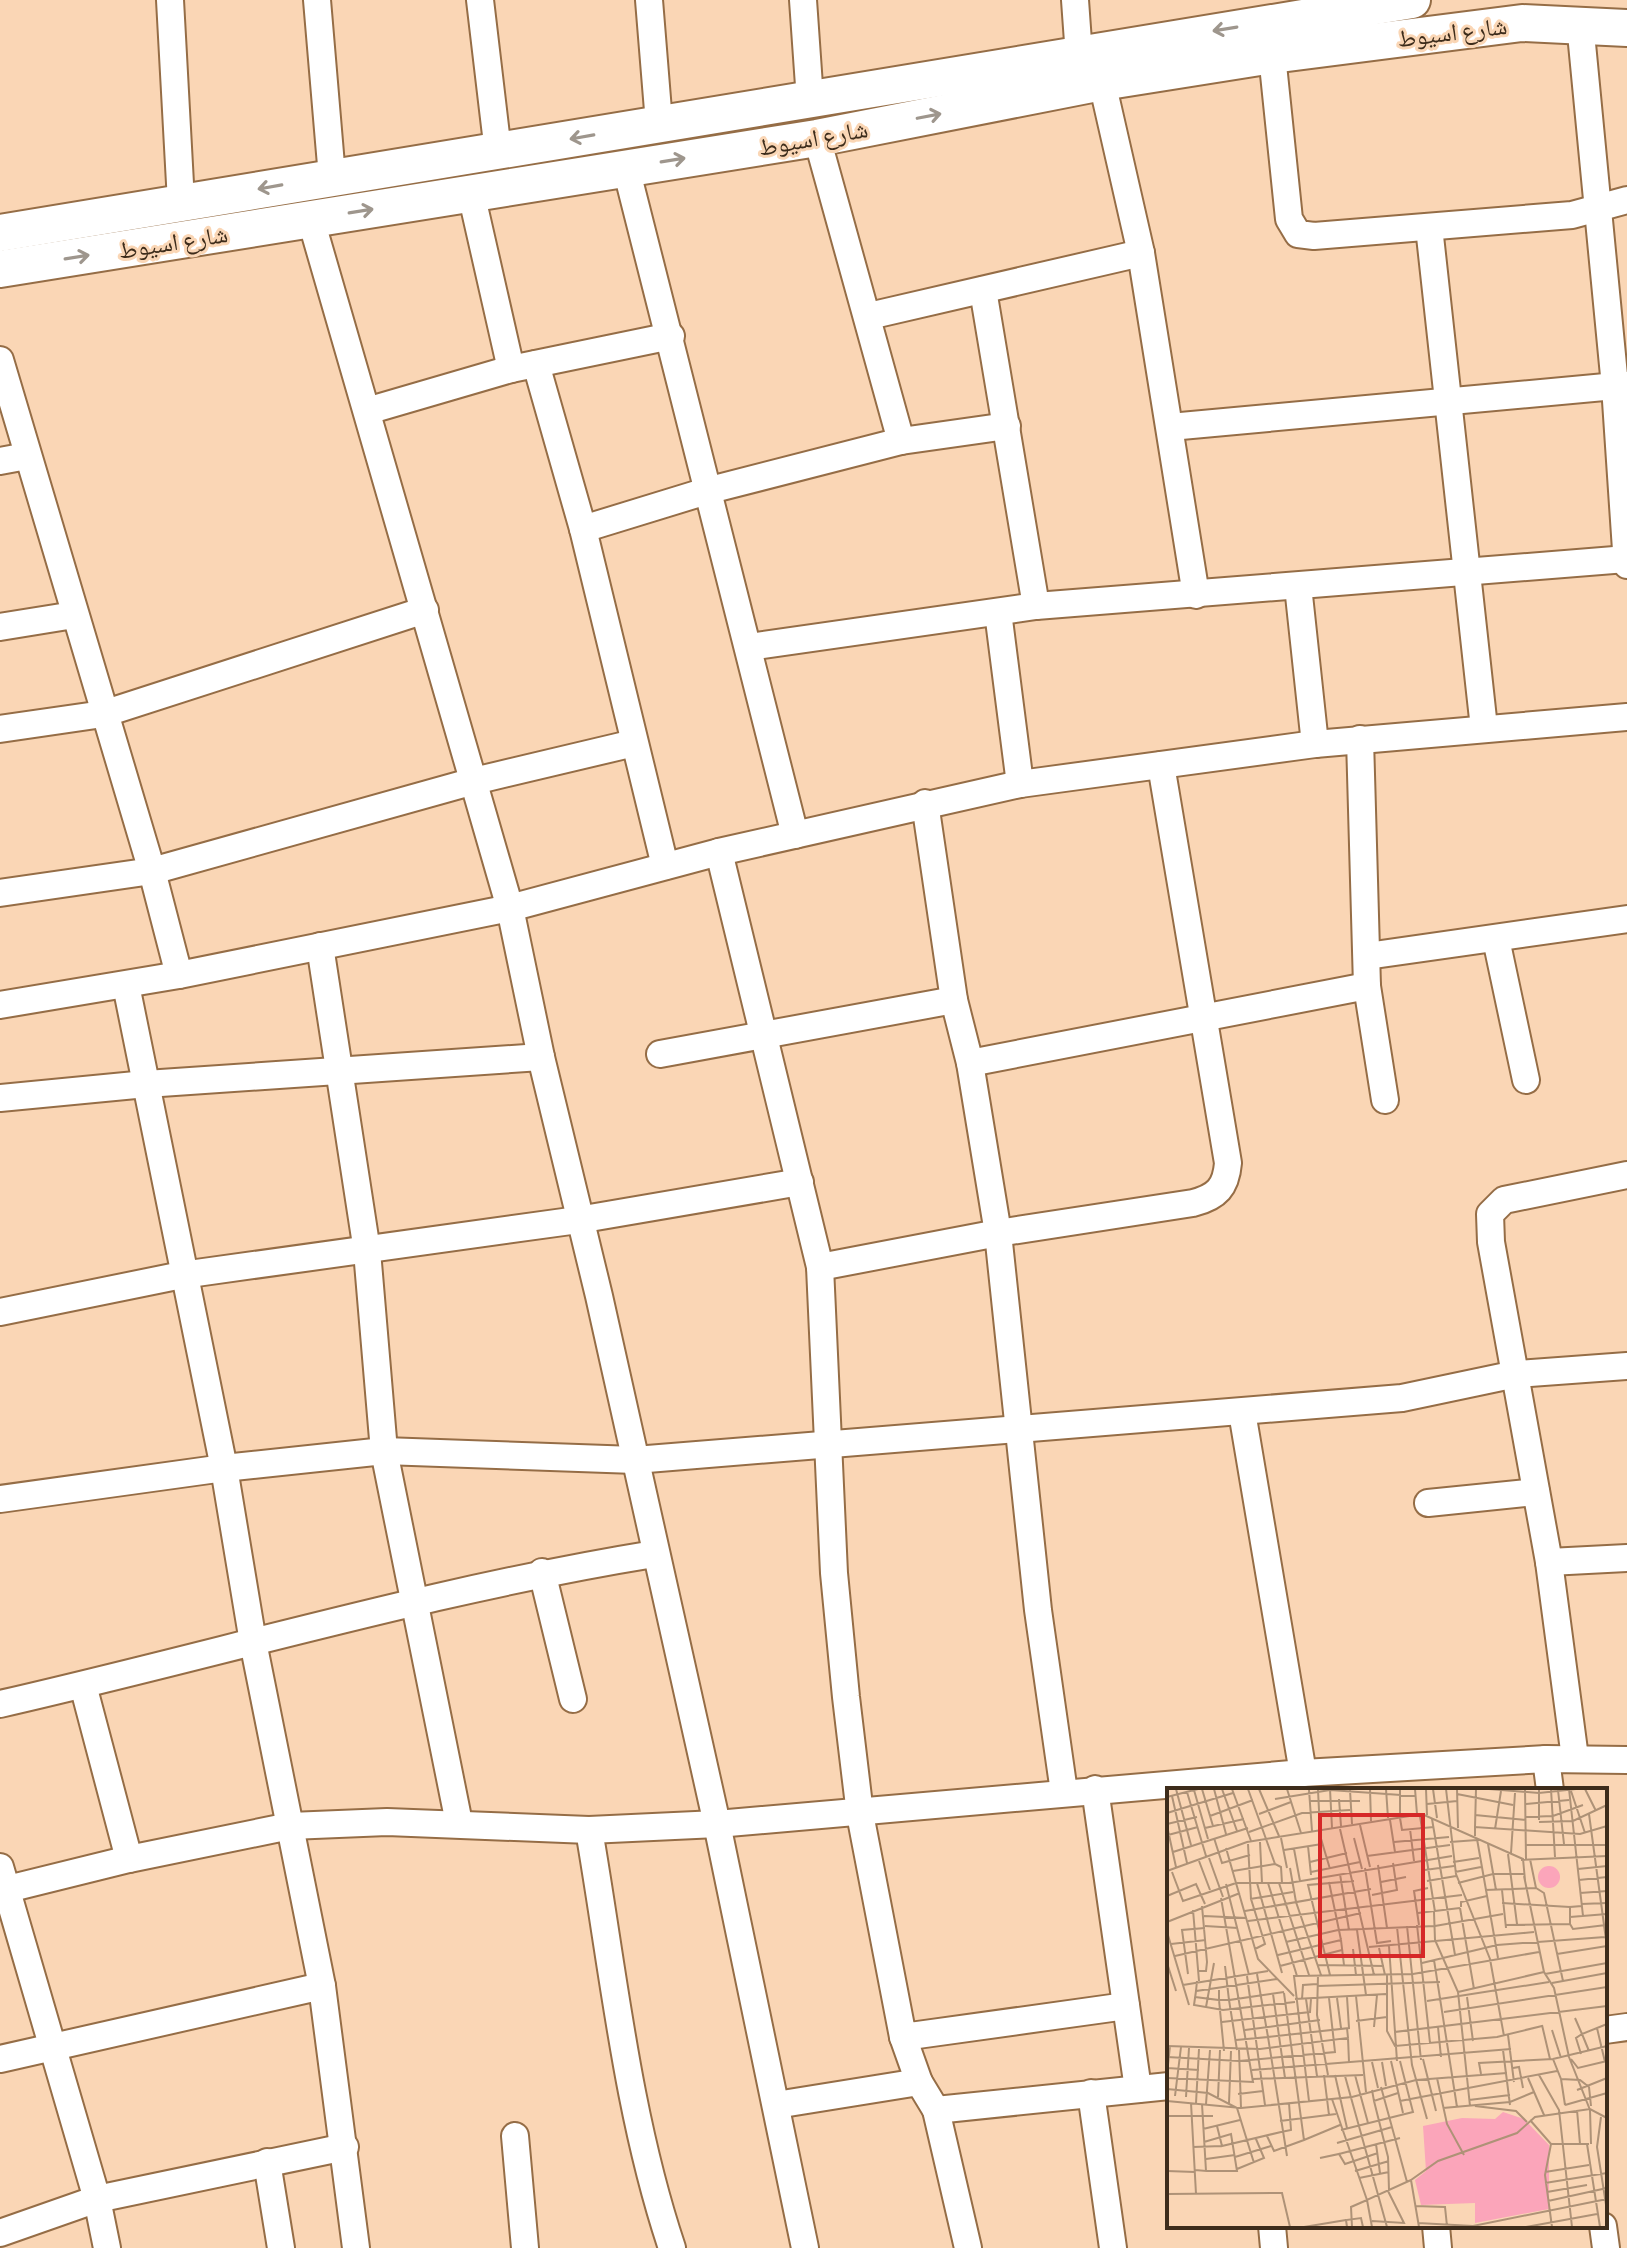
<svg xmlns="http://www.w3.org/2000/svg" width="1627" height="2248" font-family="Manrope,'Noto Naskh Arabic',sans-serif">
<style>
.lines{fill:none;stroke-linecap:round;stroke-linejoin:round}
.street-casing{stroke:#956d46;stroke-width:30}
.secondary-casing{stroke:#956d46;stroke-width:40}
.street{stroke:#fff;stroke-width:26}
.secondary{stroke:#fff;stroke-width:36}
.oneway{stroke:#9e968d}
.labels{text-anchor:middle;dominant-baseline:central;stroke-width:6;stroke-linejoin:round;paint-order:stroke}
.street-label{font-size:24px;fill:#3d2c1b;stroke:#fad6b5}
.inset-road{fill:none;stroke:#ae9277;stroke-width:2}
.view{fill:#d62828;fill-opacity:0.15;stroke:#d62828;stroke-width:4}
.inset-edge{fill:none;stroke:#3d2c1b;stroke-width:4}
</style>
<rect width="100%" height="100%" fill="#fad6b5"/>
<g class="lines">
<g class="street-casing">
<g id="street">
<path d="M170 0 181 202"/>
<path d="M317 0 332 177"/>
<path d="M480 0 498 152"/>
<path d="M649 0 659 123"/>
<path d="M803 0 810 100"/>
<path d="M1075 0 1079 56"/>
<path d="M1580 23 1615 386 1627 565"/>
<path d="M1272 55 1289 219 1298 234 1314 236 1572 215 1627 200"/>
<path d="M1102 82 1141 253 1196 595"/>
<path d="M817 138 901 441"/>
<path d="M626 168 795 835"/>
<path d="M471 193 511 369"/>
<path d="M311 220 510 908 541 1057 599 1296 717 1824 805 2248"/>
<path d="M1429 227 1484 728"/>
<path d="M983 290 1036 606"/>
<path d="M869 316 1141 253"/>
<path d="M0 360 152 871 179 975"/>
<path d="M536 364 583 529 665 866"/>
<path d="M367 411 511 369 671 336"/>
<path d="M1170 427 1627 385"/>
<path d="M0 461 27 456"/>
<path d="M583 529 710 490 901 441 1007 426"/>
<path d="M1298 586 1315 744"/>
<path d="M998 612 1020 784"/>
<path d="M0 627 74 615"/>
<path d="M749 647 1036 606 1627 559"/>
<path d="M0 729 103 714 425 610"/>
<path d="M1360 739 1367 986 1385 1100"/>
<path d="M925 803 954 1000 970 1063 998 1233 1038 1610 1064 1792"/>
<path d="M719 852 820 1267 834 1573 846 1697 860 1814 903 2037 1126 2006"/>
<path d="M0 893 152 871 474 781 634 743"/>
<path d="M1496 939 1526 1080"/>
<path d="M320 946 367 1251 384 1451 459 1823"/>
<path d="M1367 956 1627 919"/>
<path d="M126 985 224 1468 253 1642 322 1986"/>
<path d="M0 1005 179 975 510 908 719 852 1020 784 1315 744 1627 717"/>
<path d="M660 1054 954 1000"/>
<path d="M970 1063 1367 986"/>
<path d="M0 1098 146 1084 541 1057"/>
<path d="M820 1267 998 1233 1193 1203C1217 1197 1226 1187 1228 1163L1161 765"/>
<path d="M0 1312 182 1275 578 1220 800 1182"/>
<path d="M1242 1412 1303 1773"/>
<path d="M0 1499 224 1468 384 1451 635 1460 1402 1398 1516 1374 1627 1366"/>
<path d="M1428 1503 1536 1492"/>
<path d="M1549 1562 1627 1558"/>
<path d="M542 1572 573 1699"/>
<path d="M83 1685 129 1859"/>
<path d="M0 1704C219 1654 432 1590 654 1554"/>
<path d="M1575 1758 1549 1562 1491 1242 1490 1214 1504 1200 1627 1175"/>
<path d="M1546 1759 1550 1790"/>
<path d="M1095 1789 1138 2089"/>
<path d="M589 1830C613 1969 627 2114 672 2248"/>
<path d="M0 1867 97 2199 107 2248"/>
<path d="M0 1891 129 1859 290 1826 387 1822 589 1830 717 1824 1303 1773 1546 1759 1627 1760"/>
<path d="M1605 2030 1627 2027"/>
<path d="M903 2037 919 2082"/>
<path d="M0 2059 322 1986 356 2248"/>
<path d="M1091 2093 1113 2248"/>
<path d="M776 2105 919 2082 936 2110 1169 2086"/>
<path d="M936 2110 968 2248"/>
<path d="M515 2136 525 2248"/>
<path d="M267 2162 281 2248"/>
<path d="M1272 2226 1274 2248"/>
<path d="M1436 2226 1438 2248"/>
<path d="M1603 2226 1606 2248"/>
<path d="M0 2233 97 2199 345 2147"/>
</g>
</g>
<g class="secondary-casing">
<g id="secondary">
<path d="M0 233 1412 0"/>
<path d="M0 269 817 138 1102 82 1272 55 1522 23 1627 28"/>
</g>
</g>
<use href="#street" class="street"/>
<use href="#secondary" class="secondary"/>
</g>
<defs><path id="oneway-shaft" d="M-6 0H5M1.5-3L5.5 0L1.5 3" fill="none" stroke-width="1.6" stroke-linecap="round" stroke-linejoin="round" transform="scale(2)"/></defs>
<g class="oneway">
<use href="#oneway-shaft" transform="translate(1225 29) rotate(171)"/>
<use href="#oneway-shaft" transform="translate(929 116) rotate(-11)"/>
<use href="#oneway-shaft" transform="translate(582 137) rotate(170)"/>
<use href="#oneway-shaft" transform="translate(673 160) rotate(-9)"/>
<use href="#oneway-shaft" transform="translate(270 187) rotate(170)"/>
<use href="#oneway-shaft" transform="translate(361 211) rotate(-9)"/>
<use href="#oneway-shaft" transform="translate(77 257) rotate(-9)"/>
</g>
<g class="labels">
<g class="street-label">
<text transform="translate(1452 31) rotate(-7)">شارع اسيوط</text>
<text transform="translate(813 137) rotate(-10)">شارع اسيوط</text>
<text transform="translate(173 241) rotate(-9)">شارع اسيوط</text>
</g>
</g>
<g transform="translate(1167 1788)">
<rect width="440" height="440" fill="#fad6b5"/>
<path d="M336 324 357 331 382 357V421L308 435V415L254 417 248 392 259 383 256 338 295 330 328 331Z" fill="#fba5ba"/>
<path d="M371 89a11 11 0 1 1 22 0a11 11 0 1 1-22 0Z" fill="#fba5ba"/>
<path class="inset-road" d="M9 1 24 57M35 1 46 38M47 1 59 46M55 1 70 43M65 1 84 53M81 1 108 76 114 79 115 95M92 1 112 48M120 1 134 45M163 1 165 40M203 1 204 33M219 1 221 30M233 1V28M248 1 250 26M259 1 260 27M266 1 270 30M279 1 289 86 323 171 337 248M290 1 291 40M322 1 372 5 409 1M358 1 359 71M384 1 388 69M402 1 416 128M418 1 429 23M27 2 41 51M142 2 145 43M151 2 153 42M183 2 185 36M391 2 397 56M404 3 418 45M20 4 39 68M290 6 346 17M5 8 20 75M0 9 31 1M108 11 163 2 248 8M172 11 174 38M143 13H193M260 16 290 13M359 16 402 12M0 25 66 5M92 26 124 14M422 26 440 159M308 27 359 32M43 28 86 12M253 28 268 124M359 29 386 28 416 17M233 30 235 42 267 39M265 31 288 167M223 32 228 64M372 32V1M372 34 406 33 440 17M0 36 30 29M193 37 203 79M0 38 9 79M308 39 309 1M38 40 77 31M173 41 207 187M243 41 247 73M328 41 334 3M82 44 135 25 183 22M152 44 163 81M1 47 31 39M308 48V39L413 46 440 38M47 50 55 75 83 67M114 50 120 80M187 50 195 81M310 51 331 170M93 54 95 95M227 54 282 49M283 54 310 52M81 56 84 111 98 156 88 161M321 56 329 102M358 57H440M141 58 144 87M127 61 133 93M117 62 155 56M6 64 81 40M344 65 348 5M341 66 350 136M200 68 283 57M42 70 56 109M363 71 369 100M354 72 440 68M32 73 43 102M143 74 180 65M286 74 312 70M211 77 220 140M123 80 129 114 154 187M198 80 210 155 224 153M411 81 440 78M258 82 287 78M0 83 80 54 255 26 356 71 358 92M66 83 108 76M5 84 16 113 69 95 59 60M144 84 193 74M288 84 314 79M173 86 182 142M357 88 377 184 387 200 402 269 423 322 424 356M412 92 440 89M260 93 289 88M162 94 174 152M214 94 239 89M90 95 115 185M101 95 130 188M112 95 142 187M291 95 326 86H357M59 96 82 187M318 102 369 100 377 105 396 193M335 102 339 140M413 105 440 103M205 107 230 102 226 75M0 108 29 96 38 116M83 111 126 104M335 115 403 119M414 116 440 115M294 119V114L320 108M293 120 307 201M26 122 32 193M78 123 204 101M267 124 268 152 291 204 303 318M251 125 293 120M37 128 80 130M403 129 440 126M81 133 295 107M0 134 73 105M403 136 406 141 439 137M250 137 263 255M252 137 247 103 261 100M338 137 403 136V119L415 118M38 138 71 140M240 138 254 272M230 139 245 277 260 331M190 142 199 207M0 144 22 217M119 154 171 142 268 138 336 126M4 156 39 152M222 158 228 244M202 159 367 144M212 160 218 187M186 161 189 187M390 166 440 158M111 167 174 152 177 177M8 168 194 125M267 172 290 319M0 175 9 203M255 175 330 157 438 149M151 177 217 178M58 178 62 212 117 204M113 178 175 162M32 183H39L40 174 35 118M21 186 15 142 38 140M378 186 440 175M151 187 150 227 161 287M163 187 141 97 187 93M220 187V243L228 258 330 249 375 238M80 188 98 317M30 193 29 203 110 191M385 195 440 185M16 197 101 183M150 198 273 194M29 203 27 217 56 222 128 214M291 204 377 184M106 206 118 290M127 208 91 171 69 95H122L285 68M189 208 199 304M28 209 52 212V202M300 209 306 253M170 210 174 240M128 211 219 206M135 211 136 197 150 196M139 211 150 288M260 213 382 194M39 219 47 175M277 224 440 199M408 230 415 246 409 250 414 266M189 233 220 229M55 234 143 224 144 211M375 237 383 271M207 239 210 207M271 239 274 269M430 240 438 274M78 242 153 232M385 242 394 270M341 247 347 294M181 250 182 274M69 252 101 249 90 186M0 258 93 261 181 250 180 240M72 262 74 320M336 262 343 317M57 263 52 212H62L70 262M422 263 415 246 440 236M0 269 72 273 168 264 162 210M256 271 269 323M386 271 394 291 413 292 422 299 424 318M404 271 411 280 440 273M224 273 236 325M230 273 228 244 440 218M205 274 211 300M215 274 219 298M0 280 32 282M346 280 352 279 356 300M85 282 344 261M0 286 3 258M314 286 312 275 386 271 440 258M157 287 162 327M168 287 180 340M188 287 201 335M372 287 392 322 405 439M178 288 220 439M0 290 86 294 54 110M270 290 280 336 297 367M361 290 377 327M86 291 196 287M394 291 398 317M214 299 240 394M0 301 41 305 70 320 87 375M205 302 207 313 231 305M410 302 440 290M71 306 96 303M8 308 14 259M19 309 22 260M51 309 53 262M165 311 200 412 244 392 252 439M302 312 343 307M0 313 74 320 185 309 249 292 340 285M142 313 127 188 246 186 372 164M207 313 221 369 222 402M233 313 390 283M24 315 29 406M29 315 32 261M62 315 64 263M39 316 43 262M398 317 440 305M308 318 349 323 360 334M276 320 343 314 367 304M410 322 413 356M0 328H46M434 329 430 359 440 423M363 332 384 356H422M113 333 169 326M50 338 55 358 114 344M36 341 73 332M174 342 246 324 233 273M114 344 124 342 122 315M100 348 107 363 137 352 117 205M137 352 173 337M37 354 64 346 70 383H39M170 355 225 339M209 356 213 385M384 356 378 387 385 439M420 356 433 439M26 359 55 358M172 366 233 350M120 368 101 249 182 240 180 209M68 369 104 358M153 370 172 366 178 376 211 365M39 371 68 367M70 381 97 370 89 351M28 382 39 383 35 316M0 383 28 384M188 383 222 373M378 384 422 377M192 390 222 384M244 392 271 373 350 345 368 329 423 321 440 330M378 395 440 385M380 404 420 397M0 406 115 405 123 439M381 413 440 400M248 418 278 419 280 438M205 433 237 435 221 403M251 435 306 438 440 411M137 439 179 432M180 439 179 432 194 430 196 439M185 439 184 419 200 412 205 439M359 439 430 426"/>
<path class="view" d="M153 27H256V168H153Z"/>
<rect width="440" height="440" class="inset-edge"/>
</g>
</svg>
